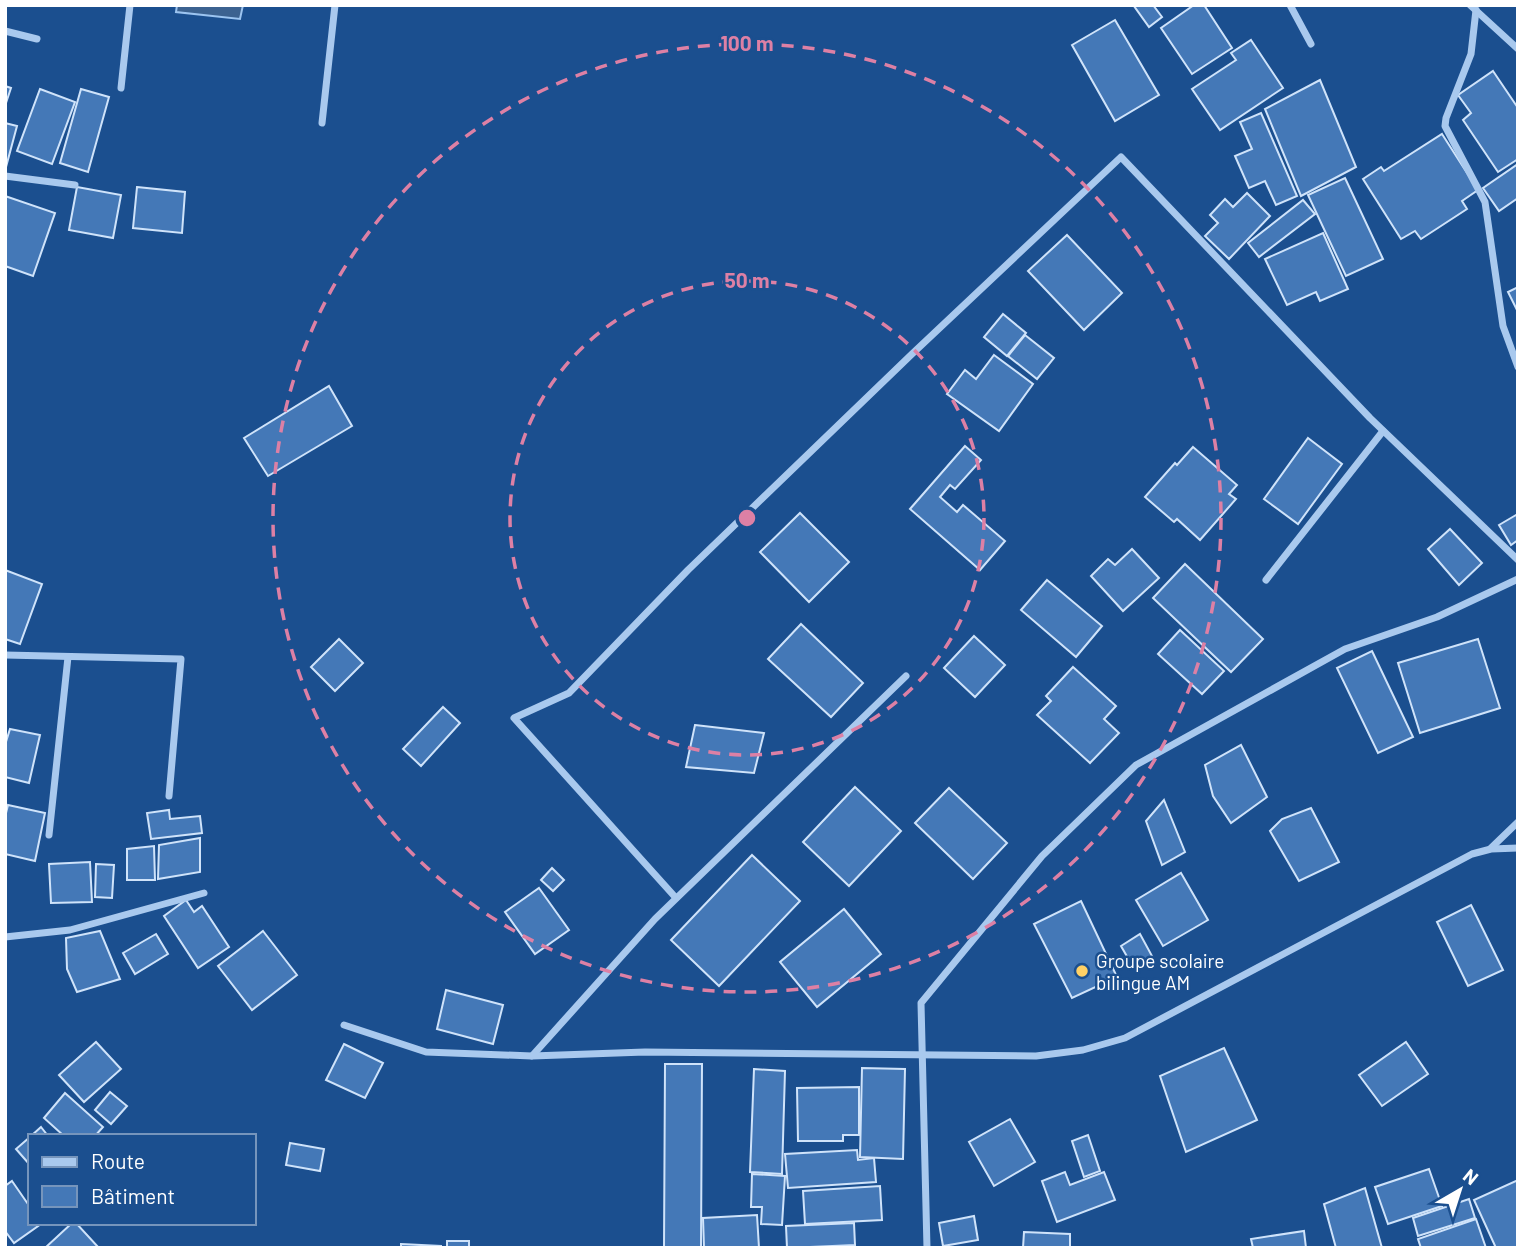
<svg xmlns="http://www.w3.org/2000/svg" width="1523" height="1253" font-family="Barlow,sans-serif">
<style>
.water{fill:#3c6290;stroke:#9cc4f0;stroke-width:2}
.building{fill:#4478b7;stroke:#cfe3fa;stroke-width:2}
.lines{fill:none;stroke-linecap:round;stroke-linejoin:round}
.minor{stroke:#a9c9ee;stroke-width:7}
.ring{fill:none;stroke:#dd80a5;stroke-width:3.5;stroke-dasharray:12 9}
.poi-dot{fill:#ffd166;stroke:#1b4f8f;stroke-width:2.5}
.labels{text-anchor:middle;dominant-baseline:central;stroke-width:5;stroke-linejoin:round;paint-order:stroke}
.poi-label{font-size:19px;fill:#fff;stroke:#1b4f8f;text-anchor:start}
.centre{fill:#dd80a5;stroke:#1b4f8f;stroke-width:3.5}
.ring-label{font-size:21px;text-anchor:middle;font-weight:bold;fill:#dd80a5;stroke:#1b4f8f;stroke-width:5;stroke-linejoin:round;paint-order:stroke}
</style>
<rect width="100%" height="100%" fill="#1b4f8f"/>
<path class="water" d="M177 5H243L240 19 176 12Z"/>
<g class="building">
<path d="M1135 5H1153L1162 17 1149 27 1134 6Z"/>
<path d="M1194 5H1204L1232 48 1192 74 1161 28Z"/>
<path d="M1115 20 1159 95 1115 121 1072 45Z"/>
<path d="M1251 40 1283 88 1220 130 1192 89 1236 60 1231 53Z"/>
<path d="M1493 71 1518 108V159L1498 172 1463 120 1471 113 1458 95Z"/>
<path d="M1320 80 1356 167 1301 196 1265 109Z"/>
<path d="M5 86 11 88 5 106Z"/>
<path d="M40 89 75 102 52 164 17 151Z"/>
<path d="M81 89 109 97 88 172 60 163Z"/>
<path d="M1261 113 1297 196 1276 205 1265 181 1249 188 1235 156 1252 149 1240 122Z"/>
<path d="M5 123 17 126 6 167 5 166Z"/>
<path d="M1442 134 1478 190 1462 201 1467 209 1421 239 1415 231 1401 239 1363 179 1381 167 1384 171Z"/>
<path d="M1518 164V198L1499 211 1483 188Z"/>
<path d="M1345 178 1383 259 1346 276 1308 195Z"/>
<path d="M77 187 121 195 113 238 69 230Z"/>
<path d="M137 187 185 192 182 233 133 228Z"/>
<path d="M1247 193 1270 216 1229 259 1205 236 1218 223 1210 215 1225 199 1233 207Z"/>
<path d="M5 196 55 213 33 276 5 266Z"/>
<path d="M1303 200 1315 214 1259 257 1248 243Z"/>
<path d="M1323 233 1348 289 1320 301 1316 292 1287 305 1265 259Z"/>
<path d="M1067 235 1122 293 1084 330 1028 271Z"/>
<path d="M1518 287V312L1508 292Z"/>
<path d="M1003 314 1026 333 1007 356 984 337Z"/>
<path d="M1025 335 1054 358 1037 379 1008 356Z"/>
<path d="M994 355 1033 384 999 431 947 394 965 370 976 379Z"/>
<path d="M329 386 352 426 268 476 244 438Z"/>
<path d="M1308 438 1342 464 1298 524 1264 499Z"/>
<path d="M965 446 981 460 955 489 950 485 940 497 957 512 963 505 1005 541 980 570 910 509Z"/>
<path d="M1193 447 1237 485 1229 494 1236 499 1200 540 1177 519 1174 522 1145 497 1175 463 1177 465Z"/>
<path d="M800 513 849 562 809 602 760 552Z"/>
<path d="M1516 515 1518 518V540L1511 545 1499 525Z"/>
<path d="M1450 529 1482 563 1459 585 1428 549Z"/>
<path d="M1132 549 1159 578 1123 611 1091 576 1108 559 1115 565Z"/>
<path d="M1185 564 1263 639 1231 672 1153 598Z"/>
<path d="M5 570 42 584 20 644 5 639Z"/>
<path d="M1047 580 1102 626 1076 657 1021 610Z"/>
<path d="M801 624 863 683 831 717 768 659Z"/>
<path d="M1180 630 1224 671 1202 694 1158 654Z"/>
<path d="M974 636 1005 665 975 697 944 668Z"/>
<path d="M339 639 363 663 335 691 311 667Z"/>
<path d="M1478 639 1500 708 1420 733 1398 663Z"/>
<path d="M1372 651 1413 737 1378 753 1337 668Z"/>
<path d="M1073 667 1116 706 1104 719 1119 733 1090 763 1037 715 1051 701 1046 696Z"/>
<path d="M443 707 460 723 421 766 403 749Z"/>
<path d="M695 725 764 733 754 773 686 767Z"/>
<path d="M10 729 40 735 29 783 5 777V745Z"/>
<path d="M1241 745 1267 797 1231 823 1213 796 1205 765Z"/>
<path d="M855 787 901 831 849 886 803 842Z"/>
<path d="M949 788 1007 843 973 879 915 823Z"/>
<path d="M1164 800 1185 852 1162 865 1146 821Z"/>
<path d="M8 805 45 813 35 861 5 854V817Z"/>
<path d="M1311 808 1339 862 1299 881 1270 831 1282 819Z"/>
<path d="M169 810 170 819 200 816 202 833 151 839 147 813Z"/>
<path d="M200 838V872L158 879 159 845Z"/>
<path d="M154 846 155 880H127V849Z"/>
<path d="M752 855 800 901 719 986 671 940Z"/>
<path d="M90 862 92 902 51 903 49 864Z"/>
<path d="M96 864 114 865 112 898 95 897Z"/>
<path d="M552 868 564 880 553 891 541 880Z"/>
<path d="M1181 873 1208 920 1163 946 1136 900Z"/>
<path d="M539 888 569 930 535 954 505 912Z"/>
<path d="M186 900 194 912 202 906 229 947 198 968 164 916Z"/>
<path d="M1081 901 1117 977 1072 998 1034 924Z"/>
<path d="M1471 905 1503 970 1468 986 1437 922Z"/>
<path d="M844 909 881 954 817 1007 780 962Z"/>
<path d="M100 931 120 979 77 992 67 969 66 938Z"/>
<path d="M263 931 297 975 252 1010 218 966Z"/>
<path d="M156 934 168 954 135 974 123 953Z"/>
<path d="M1140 934 1152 956 1133 967 1121 946Z"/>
<path d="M446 990 503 1005 493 1044 437 1029Z"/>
<path d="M96 1042 121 1069 84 1102 59 1075Z"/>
<path d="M1406 1042 1428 1074 1382 1106 1359 1075Z"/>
<path d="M344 1044 383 1063 365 1098 326 1080Z"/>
<path d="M1224 1048 1257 1120 1186 1152 1160 1076Z"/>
<path d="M665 1064H702L701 1248H664Z"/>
<path d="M862 1068 905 1069 903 1159 860 1157Z"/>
<path d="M754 1069 785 1071 782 1174 750 1172Z"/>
<path d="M859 1087V1135H843V1141H798L797 1088Z"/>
<path d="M110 1092 127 1106 111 1124 95 1110Z"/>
<path d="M65 1093 103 1127 95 1136H64L44 1118Z"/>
<path d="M1010 1119 1035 1162 994 1186 969 1142Z"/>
<path d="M41 1127 48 1136H31Z"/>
<path d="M1088 1135 1100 1171 1084 1177 1072 1141Z"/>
<path d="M30 1137V1165L16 1149Z"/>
<path d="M290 1143 324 1149 320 1171 286 1165Z"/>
<path d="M857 1150 858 1160 874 1158 876 1182 788 1188 785 1154Z"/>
<path d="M1429 1169 1442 1206 1388 1224 1375 1187Z"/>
<path d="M1065 1172 1070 1185 1104 1172 1115 1200 1057 1222 1042 1181Z"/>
<path d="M752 1174 785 1176 782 1225 761 1224 762 1207H751Z"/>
<path d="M1518 1180V1248H1496L1474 1200Z"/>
<path d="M12 1181 30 1207V1223L41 1224 14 1243 5 1231V1186Z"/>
<path d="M880 1186 882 1220 805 1224 803 1191Z"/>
<path d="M1365 1188 1382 1248H1336L1324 1204Z"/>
<path d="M1469 1199 1475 1218 1418 1236 1413 1218Z"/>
<path d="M757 1215 759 1248H704L703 1218Z"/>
<path d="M974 1216 978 1240 943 1246 939 1223Z"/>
<path d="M1476 1219 1486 1248H1421L1418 1239Z"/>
<path d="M72 1223H76L99 1248H45Z"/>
<path d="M854 1223 855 1245 787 1248 786 1226Z"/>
<path d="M1304 1231 1306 1248H1253L1251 1239Z"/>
<path d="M1024 1232 1070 1234V1248H1023Z"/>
<rect x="447" y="1241" width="22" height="7"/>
<path d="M401 1244 441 1246V1248H401Z"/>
</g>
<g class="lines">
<g class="minor">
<path d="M1290 5 1311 44"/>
<path d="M1470 5 1518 49"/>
<path d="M1476 10 1471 54 1446 118 1445 126 1485 202 1503 326 1518 367"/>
<path d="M5 31 37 39"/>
<path d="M121 88 130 5"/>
<path d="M322 123 335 5"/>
<path d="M5 176 75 185"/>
<path d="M1266 580 1383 431"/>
<path d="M5 655 181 659 169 796"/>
<path d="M49 835 68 657"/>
<path d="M1491 848 1518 822"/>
<path d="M676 898 514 718 569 693 688 570 912 354 1121 157 1370 418 1518 560"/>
<path d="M5 937 70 930 204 893"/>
<path d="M344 1025 426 1052 532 1056 655 919 906 676"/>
<path d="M532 1056 645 1052 1036 1056 1083 1050 1125 1038 1472 854 1491 849 1518 848"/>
<path d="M927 1248 921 1003 1042 856 1136 765 1345 649 1437 617 1518 579"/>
</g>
</g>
<g class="ring">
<circle cx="747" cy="518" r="237"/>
<circle cx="747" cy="518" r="474"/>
</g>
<circle class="poi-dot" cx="1082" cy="971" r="7"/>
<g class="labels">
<g class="poi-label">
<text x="1096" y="960">Groupe scolaire<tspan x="1096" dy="22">bilingue AM</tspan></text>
</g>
</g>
<circle cx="747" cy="518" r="10" class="centre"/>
<g class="ring-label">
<text x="747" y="51">100 m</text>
<text x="747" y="288">50 m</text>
</g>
<rect width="1523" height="1253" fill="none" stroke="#ffffff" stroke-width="14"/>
<rect x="28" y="1134" width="228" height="91" fill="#1b4f8f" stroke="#7695bc" stroke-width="2"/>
<rect x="42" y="1157" width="35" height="10" fill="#a9c9ee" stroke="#7695bc" stroke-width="2"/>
<text x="91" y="1169" font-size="21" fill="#ffffff">Route</text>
<rect x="42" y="1186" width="35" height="21" fill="#4478b7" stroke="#7695bc" stroke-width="2"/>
<text x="91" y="1204" font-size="21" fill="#ffffff">Bâtiment</text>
<g transform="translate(1460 1190) rotate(39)" stroke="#1b4f8f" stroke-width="5" paint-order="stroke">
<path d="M0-5L12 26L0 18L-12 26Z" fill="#ffffff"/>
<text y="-10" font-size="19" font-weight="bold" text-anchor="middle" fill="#ffffff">N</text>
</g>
</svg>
